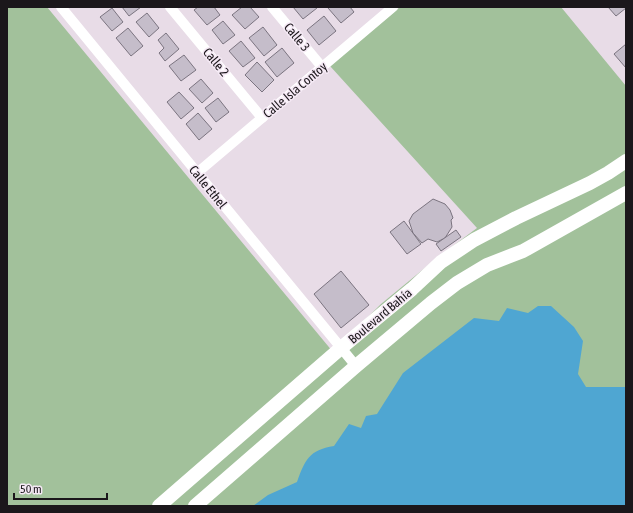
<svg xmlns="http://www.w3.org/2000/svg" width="633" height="513" font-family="'Asap Condensed',sans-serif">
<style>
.green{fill:#a2c19b}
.water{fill:#4fa6d2}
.building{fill:#c5bdca;stroke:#7b7480}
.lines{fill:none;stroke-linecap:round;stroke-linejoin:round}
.street{stroke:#fff;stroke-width:10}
.secondary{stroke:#fff;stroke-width:14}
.labels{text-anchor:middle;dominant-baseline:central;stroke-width:3;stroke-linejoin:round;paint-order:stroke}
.street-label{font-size:13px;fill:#1b171b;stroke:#f5e9f5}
</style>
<rect width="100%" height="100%" fill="#e8dce7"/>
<path class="green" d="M7 7H47L333 352 381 304 437 258 477 228 330 66 400 7H561L626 86V506H7Z"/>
<path class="water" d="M538 306H551L574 327 583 341 578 374 586 387H626V506H253L268 495 297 482C305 460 309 450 334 446L349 424 361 428 366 416 377 414 403 373 474 318 499 321 507 308 528 313Z"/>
<g class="building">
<path d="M122 7H141L129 16Z"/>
<path d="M198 7H214L220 15 207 25 194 10Z"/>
<path d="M242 7H250L259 17 245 29 232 15Z"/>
<path d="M293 7H316L317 8 303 19Z"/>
<path d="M329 7H350L354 12 341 23 328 8Z"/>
<path d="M608 7H626V8L616 16Z"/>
<path d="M112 8 123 22 112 31 100 17Z"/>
<path d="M147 13 159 28 149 37 136 22Z"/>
<path d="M324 16 336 31 319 45 307 30Z"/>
<path d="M223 21 235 35 223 44 212 30Z"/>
<path d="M263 27 277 45 264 56 249 38Z"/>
<path d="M128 28 143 46 131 56 116 38Z"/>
<path d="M166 33 179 49 165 61 159 53 164 48 158 40Z"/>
<path d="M241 41 255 58 243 67 229 51Z"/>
<path d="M626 44V68L614 54Z"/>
<path d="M282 48 294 63 277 77 265 62Z"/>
<path d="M184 55 196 70 181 81 169 66Z"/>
<path d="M257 62 274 80 262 92 245 75Z"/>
<path d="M201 79 213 93 202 103 189 89Z"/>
<path d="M179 92 194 108 181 119 167 102Z"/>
<path d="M218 98 229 112 216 122 205 108Z"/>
<path d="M198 113 212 129 199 140 186 124Z"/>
<path d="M433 199 445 204 450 210 453 218 451 220 452 227 445 238 437 242 428 239 422 243 413 233 409 221 413 214Z"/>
<path d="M404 221 421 244 407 254 390 232Z"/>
<path d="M456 230 461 237 441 251 436 244Z"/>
<path d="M341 271 369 305 341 328 314 294Z"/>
</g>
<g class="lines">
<g class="street">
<path d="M61 7 356 366"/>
<path d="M170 7 262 118"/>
<path d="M272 7 322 67"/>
<path d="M197 173 393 7"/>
</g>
<g class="secondary">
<path d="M159 506 341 348 412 289 441 262 474 240 516 218 590 183 608 173 626 161"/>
<path d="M195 506 356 366 431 303 457 283 487 265 523 251 626 193"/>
</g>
</g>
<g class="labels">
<g class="street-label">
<text transform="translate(297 37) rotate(50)">Calle 3</text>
<text transform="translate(216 62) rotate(50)">Calle 2</text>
<text transform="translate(295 90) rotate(-40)">Calle Isla Contoy</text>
<text transform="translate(208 187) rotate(51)">Calle Ethel</text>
<text transform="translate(380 316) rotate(-40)">Boulevard Bahía</text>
</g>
</g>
<rect width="633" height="513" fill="none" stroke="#1b171b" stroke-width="16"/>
<path d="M14 493v6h93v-6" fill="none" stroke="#1b171b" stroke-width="2"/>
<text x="20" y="493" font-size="12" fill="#1b171b" stroke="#f5e9f5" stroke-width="3" paint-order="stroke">50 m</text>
</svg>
